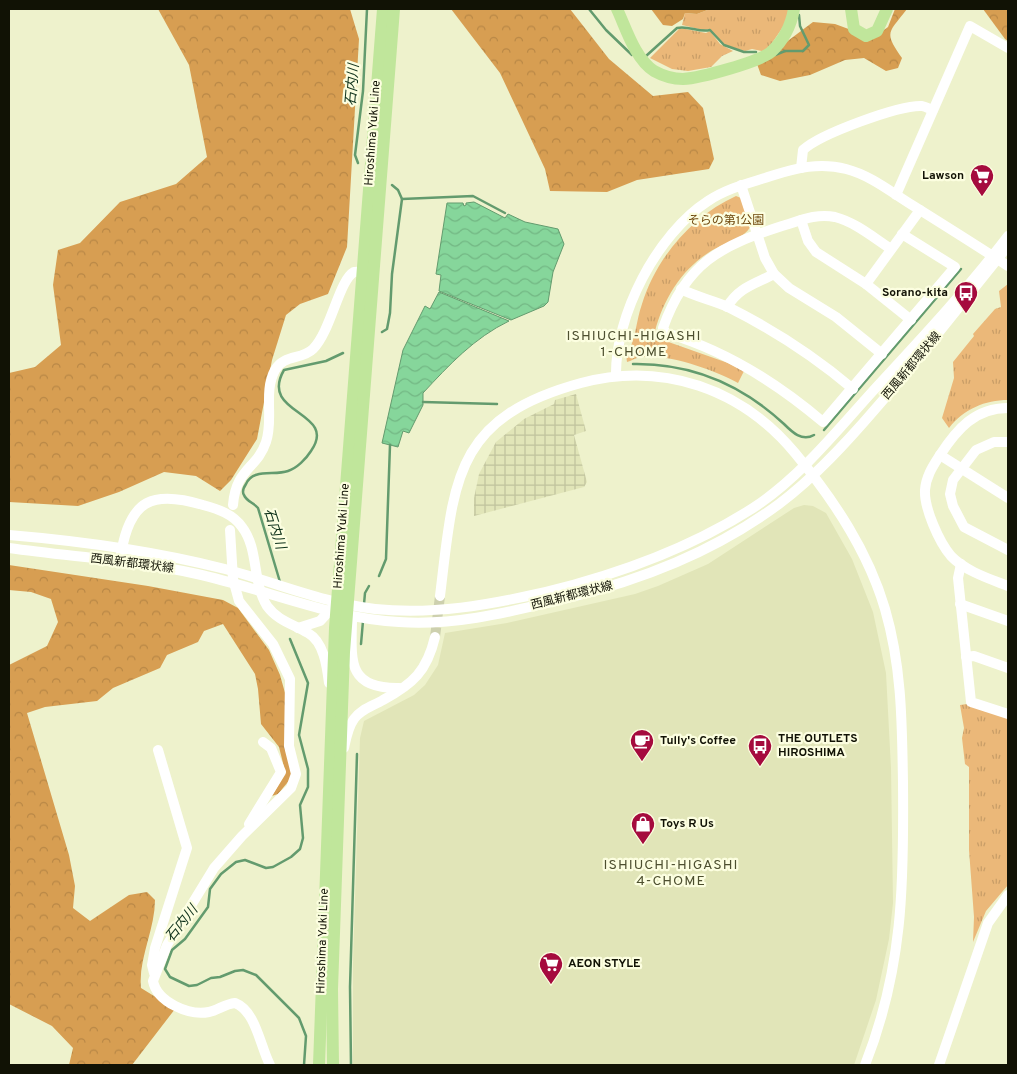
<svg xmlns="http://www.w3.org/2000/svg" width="1017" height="1074" font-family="Overpass,'Noto Sans JP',sans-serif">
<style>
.built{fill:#e1e5b8}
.industrial{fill:url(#industrial-grid)}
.grass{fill:url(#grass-tufts)}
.forest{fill:url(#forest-crowns)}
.water{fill:url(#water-waves);stroke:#639b6e}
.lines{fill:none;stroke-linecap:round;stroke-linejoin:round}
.stream{stroke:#639b6e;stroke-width:2.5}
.minor-tunnel{stroke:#cdd0ae;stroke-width:10;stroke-dasharray:10 5;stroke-linecap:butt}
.minor{stroke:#fff;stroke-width:10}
.major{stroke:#c0e69b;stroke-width:12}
.labels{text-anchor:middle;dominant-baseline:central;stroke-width:4.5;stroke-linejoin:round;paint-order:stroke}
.street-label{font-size:12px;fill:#111205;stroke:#fcfee0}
.poi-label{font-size:12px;font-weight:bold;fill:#111205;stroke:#fcfee0;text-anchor:start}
.park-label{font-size:12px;fill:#6f490e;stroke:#fcfee0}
.water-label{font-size:14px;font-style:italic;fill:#0f321b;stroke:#fcfee0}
.neighbourhood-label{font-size:14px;letter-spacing:1px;fill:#4d4f2f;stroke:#fcfee0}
</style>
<defs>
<pattern id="industrial-grid" width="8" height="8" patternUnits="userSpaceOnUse" patternTransform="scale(1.25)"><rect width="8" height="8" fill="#e1e5b8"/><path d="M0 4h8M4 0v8" fill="none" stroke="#c0c39d"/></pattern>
<pattern id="grass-tufts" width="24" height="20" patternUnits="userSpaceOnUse" patternTransform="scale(1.25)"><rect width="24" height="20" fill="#ebb879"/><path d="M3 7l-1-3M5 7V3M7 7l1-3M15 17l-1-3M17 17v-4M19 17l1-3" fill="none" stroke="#c89d67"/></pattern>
<pattern id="forest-crowns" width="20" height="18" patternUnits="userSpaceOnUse" patternTransform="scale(1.25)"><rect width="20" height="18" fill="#d79e52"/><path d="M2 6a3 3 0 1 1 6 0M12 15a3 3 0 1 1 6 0" fill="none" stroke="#b88746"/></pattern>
<pattern id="water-waves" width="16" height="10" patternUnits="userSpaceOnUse" patternTransform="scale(1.25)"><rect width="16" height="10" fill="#86d69b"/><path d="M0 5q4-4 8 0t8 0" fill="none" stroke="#73b784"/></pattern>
</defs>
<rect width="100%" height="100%" fill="#eef2cc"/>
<path class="built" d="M804 505 813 506 826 513 852 559 873 612 886 673 891 768 893 903 889 939 876 1000 854 1065H353V963L360 738 364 721 414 695 425 685 438 665 445 633 507 623 635 594 658 586 708 564 794 508Z"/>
<path class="industrial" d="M576 394 586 431 574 435 587 482 584 487 474 516V498L479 474 496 442 524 419 554 404 555 400Z"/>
<g class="grass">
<path d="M710 9H790L787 21 766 52 752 49 745 51 724 45 710 29 703 30 682 25 685 13 697 14Z"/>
<path d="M680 28 706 33 710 31 720 44 733 51 722 56 711 67 688 71 672 69 650 58Z"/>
<path d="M736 196 741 198 750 227C745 238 722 244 711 251 682 269 664 298 655 331L660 339 728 363 744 371 738 383C715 370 667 353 641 357 635 358 631 361 627 362L626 355C636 341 636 320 642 304 656 258 692 216 736 196Z"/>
<path d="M1008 284V400C985 400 964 409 949 428L942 418 954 378 953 362 974 336 973 334 995 309 1001 307 999 291Z"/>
<path d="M967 704 1008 717V885L986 911 973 942 974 917 969 850V767L965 764 962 738 964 728 960 705Z"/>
</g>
<g class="forest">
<path d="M158 9H350L359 39 347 247 328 294 300 304 286 315 272 360 257 439 231 480 220 491 196 476 164 472 119 492 78 506 9 502V373L35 367 61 345 53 285 58 250 80 243 120 202 176 184 207 157 189 65Z"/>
<path d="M451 9H570L609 59 653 96 688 92 703 108 714 159 709 169 637 180 607 192 550 191 545 169 500 73Z"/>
<path d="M651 9H710L697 14 685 13 683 19 672 26 663 25Z"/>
<path d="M895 9H907C889 33 883 31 902 58L898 68 886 71 864 58 845 60 810 75 780 81 761 75 757 64 813 22 835 24 873 38 888 27Z"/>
<path d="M983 9H1008V41L1005 39Z"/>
<path d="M9 565 148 586 223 600 238 608 269 650 280 675 287 700 292 777 278 794 272 796 283 777 284 767 279 747 261 724 258 689 255 674 223 624 204 631 198 642 167 655 160 668 113 688 97 701 45 707 27 713 69 855 75 886 73 908 90 921 129 895 147 892 155 900C155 930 138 959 141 988L175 1009 132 1065H69L73 1048 52 1026 9 1004V665L47 646 58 622 51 599 31 592 9 590Z"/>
</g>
<g class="water">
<path d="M474 202 505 218 508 214 525 222 558 229 564 244 553 272 548 302 544 306 511 320 439 291 441 275 436 274 447 203H463L464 206 466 205V203Z"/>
<path d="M439 292 509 321C474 338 449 365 423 393V405L409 433 403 431 398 447 382 443 403 350 425 306 430 309Z"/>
</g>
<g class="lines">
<g class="stream">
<path d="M589 9 606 30 632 55"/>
<path d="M775 55 785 51H803L809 45 800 26 799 15"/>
<path d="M646 56 677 28C688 25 699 33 710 30L724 45 744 52H756"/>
<path d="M358 163 355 155 363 91 367 9"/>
<path d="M402 199 473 196 505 213"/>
<path d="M382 332 387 329 390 313 392 274 402 199 398 190 392 185"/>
<path d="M633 364C691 363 742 385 784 424 792 432 802 442 814 435"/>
<path d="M423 402 497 404"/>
<path d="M824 430 961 269"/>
<path d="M379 576 386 559 390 445"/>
<path d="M280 582 258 508C254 503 246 501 244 495 242 492 244 487 246 484 253 468 274 476 288 471 297 468 306 459 311 451 339 411 258 415 284 370L326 361 343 353"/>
<path d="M364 604 365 593 369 586"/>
<path d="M290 639 308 683 299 735 308 769V787L300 805 303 838 300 849 291 857 273 867 266 868 245 860 236 862 221 874 210 889 208 907 185 939 172 950 165 969 170 977 189 986 197 985 211 978 220 977 235 971 243 970 256 975 299 1018 306 1036 304 1065"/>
<path d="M361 644 363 621"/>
<path d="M351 1065 350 987 357 754"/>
</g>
<path class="minor-tunnel" d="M435 637 440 596"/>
<g class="minor">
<path d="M801 168 803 150C820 134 899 105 922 106 926 107 930 109 933 110"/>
<path d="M741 185 765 258 774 274 789 288 836 317 882 354"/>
<path d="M896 195 970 26 1008 48"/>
<path d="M801 220 808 241 816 252 866 284 920 210"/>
<path d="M891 249C874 238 855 222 835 217 816 213 799 221 782 226 720 246 686 263 663 328L666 333C725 350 777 383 823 422L955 267 902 234"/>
<path d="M866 284 911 320"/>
<path d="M681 289C696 297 713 300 728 307 774 330 813 355 853 389"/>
<path d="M727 307C739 287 755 284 774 274"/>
<path d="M616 376C615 315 657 234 708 201 727 188 750 183 771 176 796 168 820 162 846 169 870 175 891 192 912 205 944 225 976 245 1008 266"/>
<path d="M1008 408C975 408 957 429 940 455 933 466 926 476 925 490 924 508 939 542 951 556 965 571 990 579 1008 586"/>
<path d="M1008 442H994L976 450 953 480 950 494 953 506 964 527 1008 550"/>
<path d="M940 455 1008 498"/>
<path d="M233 505C236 468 257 469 266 442 274 419 263 392 275 370 284 354 302 360 313 349 331 331 339 280 354 272L370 271"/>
<path d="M230 530 233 579 239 601 273 644 290 679 289 746 296 774 291 788 242 836 214 868 167 945 153 981C157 1002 189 1016 209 1012 218 1010 225 1004 235 1003 256 1011 260 1046 270 1065"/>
<path d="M9 535C81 541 154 551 225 569 275 582 323 603 375 609 434 615 488 605 546 592 619 574 689 549 753 508 799 478 835 433 872 392 919 341 966 291 1008 236"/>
<path d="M9 548C72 557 135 560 197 574 265 589 329 618 399 622 455 626 509 612 564 599 641 580 714 552 779 504 815 477 847 442 877 407 922 355 964 300 1008 246"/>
<path d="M121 554C130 499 153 490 203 505 218 509 233 514 242 527 259 549 252 582 267 606 278 621 293 624 308 633 324 642 327 667 329 683"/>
<path d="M961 564 958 578 971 702 1008 714"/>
<path d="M440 596C454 481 453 418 581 383 663 361 742 389 795 453 834 500 868 551 885 609 902 667 902 724 903 783 904 885 903 969 865 1065"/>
<path d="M960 604 1008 621"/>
<path d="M352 621C351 662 348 689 399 688"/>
<path d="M298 628 320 621 332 608"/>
<path d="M966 657 974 656 1008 668"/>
<path d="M344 748C346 739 348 727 354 719 361 709 373 706 383 700 413 684 427 671 435 637"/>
<path d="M249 824 281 772 271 748 263 742"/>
<path d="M154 973 152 965 155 948 187 848 158 750"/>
<path d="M939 1065 988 923 1008 895"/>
</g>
<g class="major">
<path d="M617 9C626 28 635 59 654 71 663 76 673 79 683 79 700 78 759 62 771 52 784 40 791 26 794 9"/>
<path d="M851 9 854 29 866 36 877 31 887 9"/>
<path d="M319 1065 335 628 383 9"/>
<path d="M333 1065 332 989 344 652 394 9"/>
</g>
</g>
<defs>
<g id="supermarket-pin" transform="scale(1.25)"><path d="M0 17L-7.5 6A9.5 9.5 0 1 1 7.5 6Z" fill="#a50b3e" stroke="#fcfee0"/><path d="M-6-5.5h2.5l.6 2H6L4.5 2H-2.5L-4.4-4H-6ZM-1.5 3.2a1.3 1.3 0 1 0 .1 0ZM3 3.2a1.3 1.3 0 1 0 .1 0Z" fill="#fff"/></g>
<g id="bus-pin" transform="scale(1.25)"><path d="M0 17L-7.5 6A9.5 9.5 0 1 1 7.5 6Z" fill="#a50b3e" stroke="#fcfee0"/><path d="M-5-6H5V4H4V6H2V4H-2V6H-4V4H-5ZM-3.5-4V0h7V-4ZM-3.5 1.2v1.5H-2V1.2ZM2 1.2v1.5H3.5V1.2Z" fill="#fff"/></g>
<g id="cafe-pin" transform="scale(1.25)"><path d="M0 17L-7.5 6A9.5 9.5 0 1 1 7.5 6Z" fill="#a50b3e" stroke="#fcfee0"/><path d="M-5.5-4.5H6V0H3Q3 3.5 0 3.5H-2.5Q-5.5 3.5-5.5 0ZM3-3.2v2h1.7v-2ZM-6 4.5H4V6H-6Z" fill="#fff"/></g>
<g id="shop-pin" transform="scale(1.25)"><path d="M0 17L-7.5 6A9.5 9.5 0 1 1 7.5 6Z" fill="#a50b3e" stroke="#fcfee0"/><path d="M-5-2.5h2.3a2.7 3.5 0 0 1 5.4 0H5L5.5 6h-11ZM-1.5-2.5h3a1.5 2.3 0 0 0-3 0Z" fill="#fff"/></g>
</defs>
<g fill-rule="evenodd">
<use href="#supermarket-pin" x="982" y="176"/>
<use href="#bus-pin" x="966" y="293"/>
<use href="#cafe-pin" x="642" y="741"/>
<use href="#bus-pin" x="760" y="746"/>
<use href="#shop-pin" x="643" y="824"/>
<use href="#supermarket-pin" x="551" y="964"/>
</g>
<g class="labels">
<g class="street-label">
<text transform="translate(373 133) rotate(-86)">Hiroshima Yuki Line</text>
<text transform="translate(912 366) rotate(-50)">西風新都環状線</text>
<text transform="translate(342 536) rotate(-86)">Hiroshima Yuki Line</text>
<text transform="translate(132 564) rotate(7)">西風新都環状線</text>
<text transform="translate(572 596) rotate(-14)">西風新都環状線</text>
<text transform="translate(323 941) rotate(-88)">Hiroshima Yuki Line</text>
</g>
<g class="poi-label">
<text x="964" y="176" text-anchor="end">Lawson</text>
<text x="948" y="293" text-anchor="end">Sorano-kita</text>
<text x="778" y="739">THE OUTLETS<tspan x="778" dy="14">HIROSHIMA</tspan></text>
<text x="660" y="741">Tully's Coffee</text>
<text x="660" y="824">Toys R Us</text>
<text x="568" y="964">AEON STYLE</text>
</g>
<g class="park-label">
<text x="726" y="221">そらの第1公園</text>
</g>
<g class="water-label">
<text transform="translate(353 85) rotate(-85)">石内川</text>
<text transform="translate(274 529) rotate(72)">石内川</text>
<text transform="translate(182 924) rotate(-51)">石内川</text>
</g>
<g class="neighbourhood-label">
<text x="634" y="336">ISHIUCHI-HIGASHI<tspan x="634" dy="16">1-CHOME</tspan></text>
<text x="671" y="865">ISHIUCHI-HIGASHI<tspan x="671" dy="16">4-CHOME</tspan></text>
</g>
</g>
<rect width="1017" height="1074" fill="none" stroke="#111205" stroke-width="20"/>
</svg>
